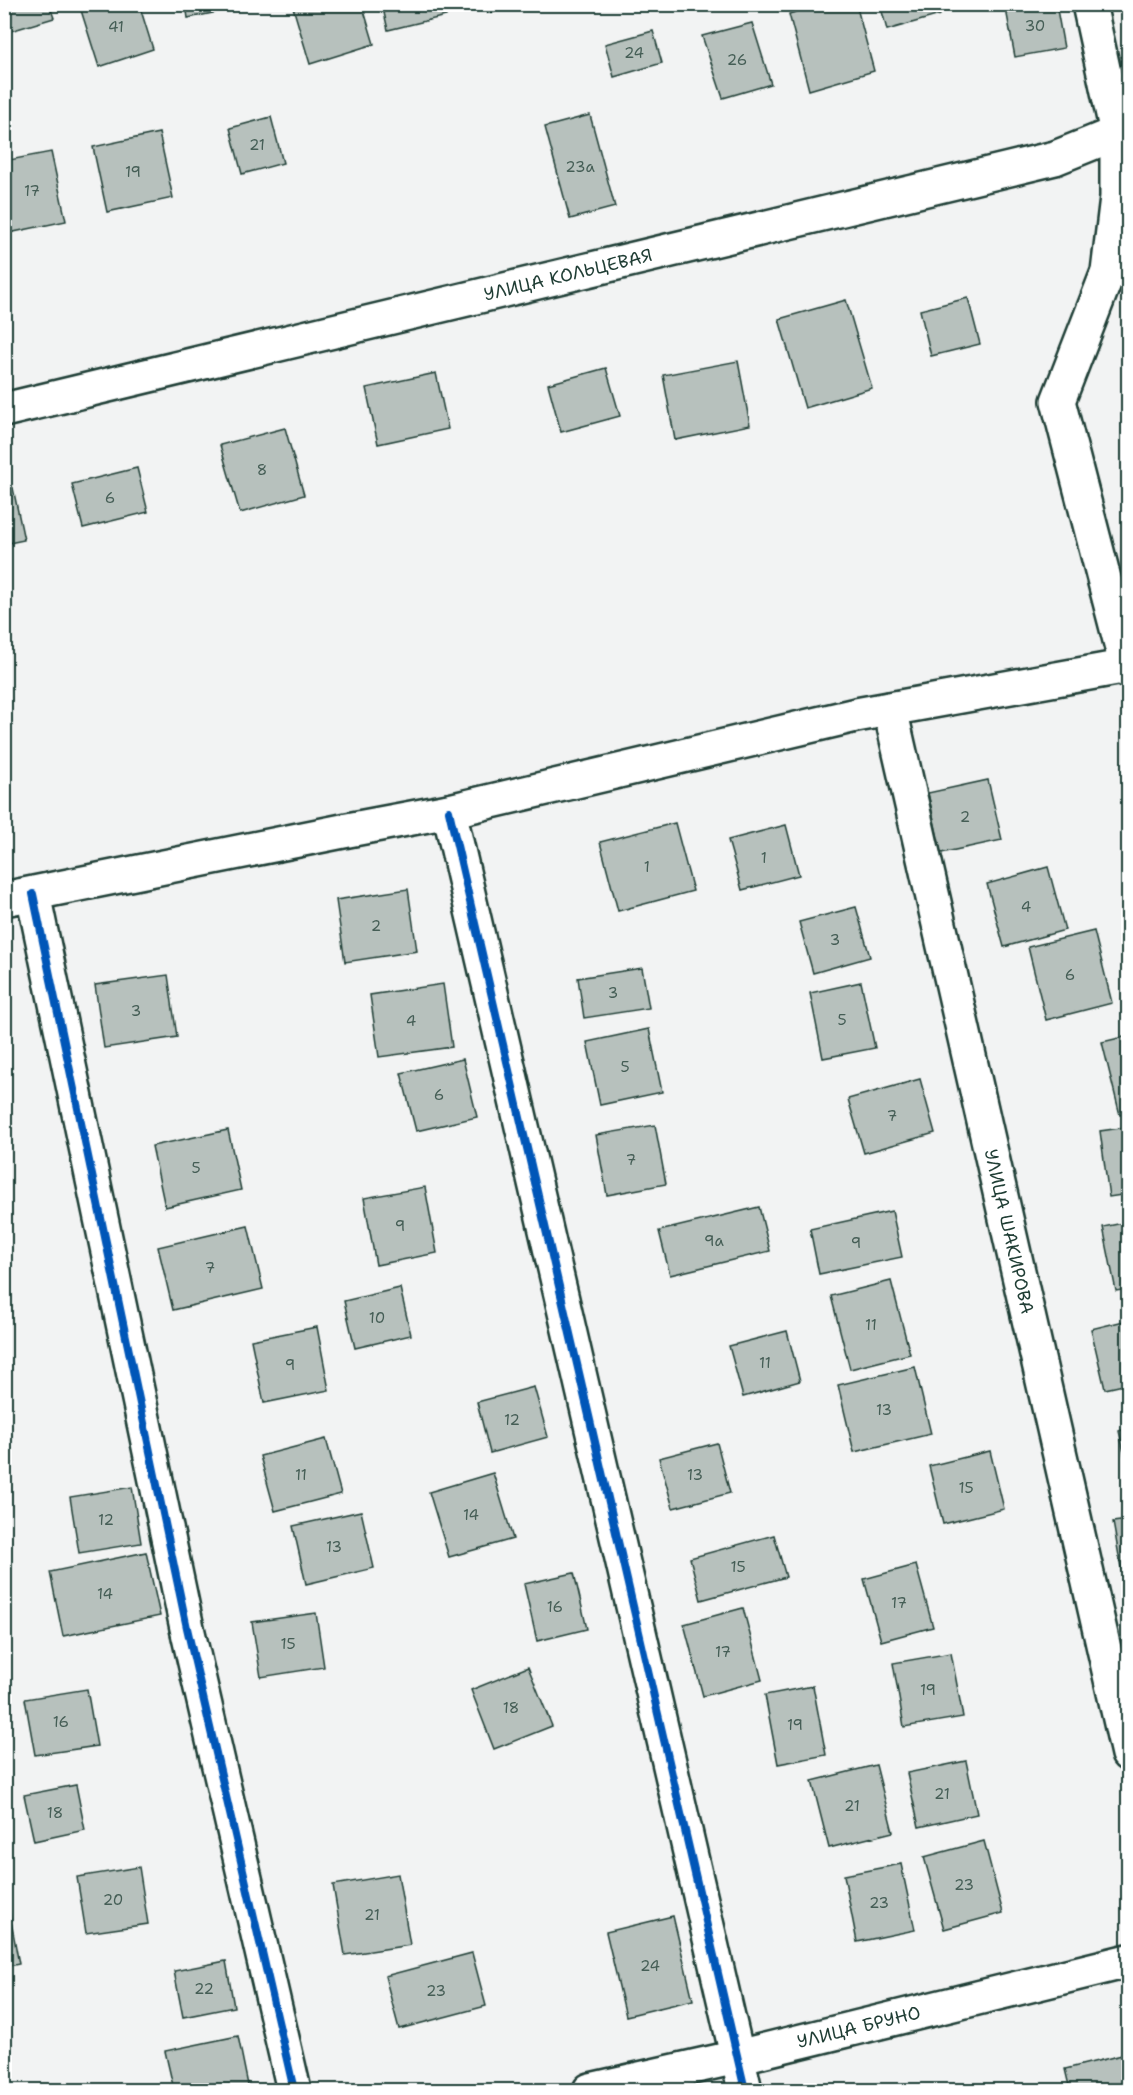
<svg xmlns="http://www.w3.org/2000/svg" width="1133" height="2095" font-family="'Shantell Sans',sans-serif">
<style>
.building{fill:#b7c1bd;stroke:#1f3d34;stroke-width:1.5}
.lines{fill:none;stroke-linecap:round;stroke-linejoin:round}
.minor-casing{stroke:#1f3d34;stroke-width:38}
.minor{stroke:#fff;stroke-width:33}
.cycleway-casing{stroke:#fff;stroke-width:11}
.cycleway{stroke:#0057b8;stroke-width:8}
.labels{text-anchor:middle;dominant-baseline:central;stroke-width:4.5;stroke-linejoin:round;paint-order:stroke}
.number-label{font-size:15px;fill:#455e56}
.street-label{font-size:18px;fill:#1f3d34;stroke:#fff}
</style>
<rect width="100%" height="100%" fill="#f2f3f3"/>
<filter id="ink" filterUnits="userSpaceOnUse"><feTurbulence type="fractalNoise" baseFrequency=".0167" numOctaves="2"/><feDisplacementMap in="SourceGraphic" scale="12" xChannelSelector="R" yChannelSelector="G"/><feConvolveMatrix kernelMatrix="1 2 1 2 8 2 1 2 1" color-interpolation-filters="sRGB"/></filter>
<g filter="url(#ink)">
<g class="building">
<path d="M4 4H49L54 18 4 33Z"/>
<path d="M79 4H139L153 49 99 67Z"/>
<path d="M186 4H257L188 18Z"/>
<path d="M292 4H362L374 44 310 64Z"/>
<path d="M382 4H443L446 16 388 30Z"/>
<path d="M486 4H525L488 13Z"/>
<path d="M822 4H856L874 71 809 90 789 14Z"/>
<path d="M880 4H937L940 15 887 30Z"/>
<path d="M1005 4H1056L1064 48 1015 57Z"/>
<path d="M752 23 771 84 723 98 702 36Z"/>
<path d="M653 31 662 63 614 77 605 44Z"/>
<path d="M590 115 615 207 570 219 545 127Z"/>
<path d="M271 117 283 163 242 174 230 128Z"/>
<path d="M159 133 173 198 107 212 93 147Z"/>
<path d="M51 152 66 221 4 234V161Z"/>
<path d="M968 298 980 344 931 356 920 310Z"/>
<path d="M846 300 872 388 805 408 779 319Z"/>
<path d="M738 361 750 425 675 440 663 375Z"/>
<path d="M606 368 620 416 561 432 548 384Z"/>
<path d="M436 373 448 429 378 444 366 388Z"/>
<path d="M285 428 304 495 240 513 220 445Z"/>
<path d="M137 468 148 512 83 528 72 484Z"/>
<path d="M13 488 24 540 4 544V490Z"/>
<path d="M988 780 1002 840 941 853 928 793Z"/>
<path d="M675 823 693 891 618 911 600 842Z"/>
<path d="M786 825 799 875 742 890 728 840Z"/>
<path d="M1048 867 1065 930 1004 947 987 884Z"/>
<path d="M408 889 417 951 345 962 336 900Z"/>
<path d="M856 907 870 957 813 973 799 922Z"/>
<path d="M1094 931 1112 1003 1046 1020 1028 947Z"/>
<path d="M642 968 649 1008 584 1018 578 978Z"/>
<path d="M168 975 177 1037 104 1048 95 985Z"/>
<path d="M861 982 875 1048 823 1058 810 993Z"/>
<path d="M443 984 452 1047 379 1057 370 995Z"/>
<path d="M649 1029 662 1092 600 1105 587 1042Z"/>
<path d="M1128 1036V1113L1120 1115 1102 1042Z"/>
<path d="M463 1059 477 1117 416 1131 401 1073Z"/>
<path d="M920 1079 935 1133 864 1153 848 1099Z"/>
<path d="M655 1125 666 1184 607 1195 596 1135Z"/>
<path d="M1128 1127V1194L1109 1197 1100 1131Z"/>
<path d="M228 1130 241 1190 165 1207 152 1146Z"/>
<path d="M425 1187 437 1253 376 1265 364 1198Z"/>
<path d="M759 1207 770 1251 670 1275 659 1231Z"/>
<path d="M892 1211 902 1257 819 1274 810 1229Z"/>
<path d="M1128 1222V1289L1116 1291 1103 1227Z"/>
<path d="M248 1226 263 1289 173 1310 158 1247Z"/>
<path d="M891 1281 910 1354 850 1369 831 1296Z"/>
<path d="M400 1288 411 1335 355 1348 344 1301Z"/>
<path d="M1128 1320V1384L1105 1389 1091 1329Z"/>
<path d="M317 1327 329 1390 264 1403 251 1340Z"/>
<path d="M787 1331 800 1381 743 1397 729 1346Z"/>
<path d="M915 1367 931 1434 854 1452 838 1385Z"/>
<path d="M534 1387 548 1437 490 1453 477 1402Z"/>
<path d="M1128 1428V1470L1119 1431Z"/>
<path d="M326 1439 341 1494 275 1511 260 1456Z"/>
<path d="M717 1443 730 1493 673 1508 659 1458Z"/>
<path d="M990 1451 1004 1509 943 1524 929 1466Z"/>
<path d="M493 1473 513 1539 449 1557 429 1492Z"/>
<path d="M132 1487 141 1543 79 1553 70 1497Z"/>
<path d="M361 1511 374 1568 306 1584 293 1526Z"/>
<path d="M1128 1520V1578L1123 1579 1113 1522Z"/>
<path d="M774 1535 786 1577 701 1600 690 1558Z"/>
<path d="M146 1552 160 1616 63 1636 50 1572Z"/>
<path d="M916 1565 933 1627 881 1641 864 1579Z"/>
<path d="M574 1573 587 1629 537 1641 524 1584Z"/>
<path d="M1128 1605V1628L1124 1606Z"/>
<path d="M743 1608 762 1680 703 1696 684 1624Z"/>
<path d="M316 1613 324 1667 261 1677 252 1622Z"/>
<path d="M951 1653 963 1717 904 1727 893 1663Z"/>
<path d="M528 1667 552 1726 494 1749 471 1690Z"/>
<path d="M813 1686 826 1755 778 1764 765 1695Z"/>
<path d="M87 1689 97 1746 35 1755 25 1699Z"/>
<path d="M966 1761 977 1814 919 1827 907 1773Z"/>
<path d="M876 1765 893 1832 829 1848 812 1781Z"/>
<path d="M76 1785 85 1830 34 1841 24 1795Z"/>
<path d="M984 1841 1003 1913 944 1929 924 1857Z"/>
<path d="M901 1864 915 1930 857 1942 844 1875Z"/>
<path d="M139 1867 148 1924 86 1933 77 1877Z"/>
<path d="M398 1874 410 1945 345 1955 333 1885Z"/>
<path d="M4 1884 19 1964 4 1967Z"/>
<path d="M673 1916 693 2000 626 2016 606 1932Z"/>
<path d="M472 1953 486 2006 399 2029 385 1976Z"/>
<path d="M226 1961 234 2007 183 2017 174 1971Z"/>
<path d="M238 2036 249 2090H174L165 2051Z"/>
<path d="M1126 2054 1128 2065V2090H1070L1065 2069Z"/>
<path d="M35 2086 36 2090H12Z"/>
</g>
<g class="lines">
<g class="minor-casing">
<g id="minor">
<path d="M1089 4 1117 133V197L1108 272 1058 401 1128 671"/>
<path id="s1" d="M4 410 1055 158 1117 133 1128 131"/>
<path id="s2" d="M890 709 1128 1754"/>
<path d="M449 811 745 2090"/>
<path d="M33 894 187 1628 294 2090"/>
<path d="M4 899 348 830 449 811 856 715 1128 666"/>
<path id="s3" d="M590 2090 737 2057 1128 1961"/>
</g>
</g>
<use href="#minor" class="minor"/>
<g class="cycleway-casing">
<g id="cycleway">
<path d="M449 811 745 2090"/>
<path d="M33 894 187 1628 294 2090"/>
</g>
</g>
<use href="#cycleway" class="cycleway"/>
</g>
</g>
<g class="labels">
<g class="number-label">
<text x="1035" y="26">30</text>
<text x="116" y="27">41</text>
<text x="634" y="53">24</text>
<text x="737" y="60">26</text>
<text x="257" y="145">21</text>
<text x="580" y="167">23а</text>
<text x="133" y="172">19</text>
<text x="32" y="191">17</text>
<text x="262" y="470">8</text>
<text x="110" y="498">6</text>
<text x="965" y="817">2</text>
<text x="764" y="858">1</text>
<text x="647" y="867">1</text>
<text x="1026" y="907">4</text>
<text x="376" y="926">2</text>
<text x="835" y="940">3</text>
<text x="1070" y="975">6</text>
<text x="613" y="993">3</text>
<text x="136" y="1011">3</text>
<text x="842" y="1020">5</text>
<text x="411" y="1021">4</text>
<text x="625" y="1067">5</text>
<text x="439" y="1095">6</text>
<text x="892" y="1116">7</text>
<text x="631" y="1160">7</text>
<text x="196" y="1168">5</text>
<text x="400" y="1226">9</text>
<text x="714" y="1241">9а</text>
<text x="856" y="1243">9</text>
<text x="210" y="1268">7</text>
<text x="377" y="1318">10</text>
<text x="871" y="1325">11</text>
<text x="765" y="1363">11</text>
<text x="290" y="1365">9</text>
<text x="884" y="1410">13</text>
<text x="512" y="1420">12</text>
<text x="301" y="1475">11</text>
<text x="695" y="1475">13</text>
<text x="966" y="1488">15</text>
<text x="471" y="1515">14</text>
<text x="106" y="1520">12</text>
<text x="334" y="1547">13</text>
<text x="738" y="1567">15</text>
<text x="105" y="1594">14</text>
<text x="899" y="1603">17</text>
<text x="555" y="1607">16</text>
<text x="288" y="1644">15</text>
<text x="723" y="1652">17</text>
<text x="928" y="1690">19</text>
<text x="511" y="1708">18</text>
<text x="61" y="1722">16</text>
<text x="795" y="1725">19</text>
<text x="942" y="1794">21</text>
<text x="852" y="1806">21</text>
<text x="55" y="1813">18</text>
<text x="964" y="1885">23</text>
<text x="113" y="1900">20</text>
<text x="879" y="1903">23</text>
<text x="372" y="1915">21</text>
<text x="650" y="1966">24</text>
<text x="204" y="1989">22</text>
<text x="436" y="1991">23</text>
</g>
<g class="street-label">
<text stroke="none"><textPath href="#s1" startOffset="580">УЛИЦА КОЛЬЦЕВАЯ</textPath></text>
<text stroke="none"><textPath href="#s2" startOffset="536">УЛИЦА ШАКИРОВА</textPath></text>
<text stroke="none"><textPath href="#s3" startOffset="276">УЛИЦА БРУНО</textPath></text>
</g>
</g>
<rect width="1133" height="2095" fill="none" stroke="#fff" stroke-width="24"/>
<rect x="12" y="12" width="1109" height="2071" fill="none" stroke="#1f3d34" stroke-width="2" filter="url(#ink)"/>
</svg>
